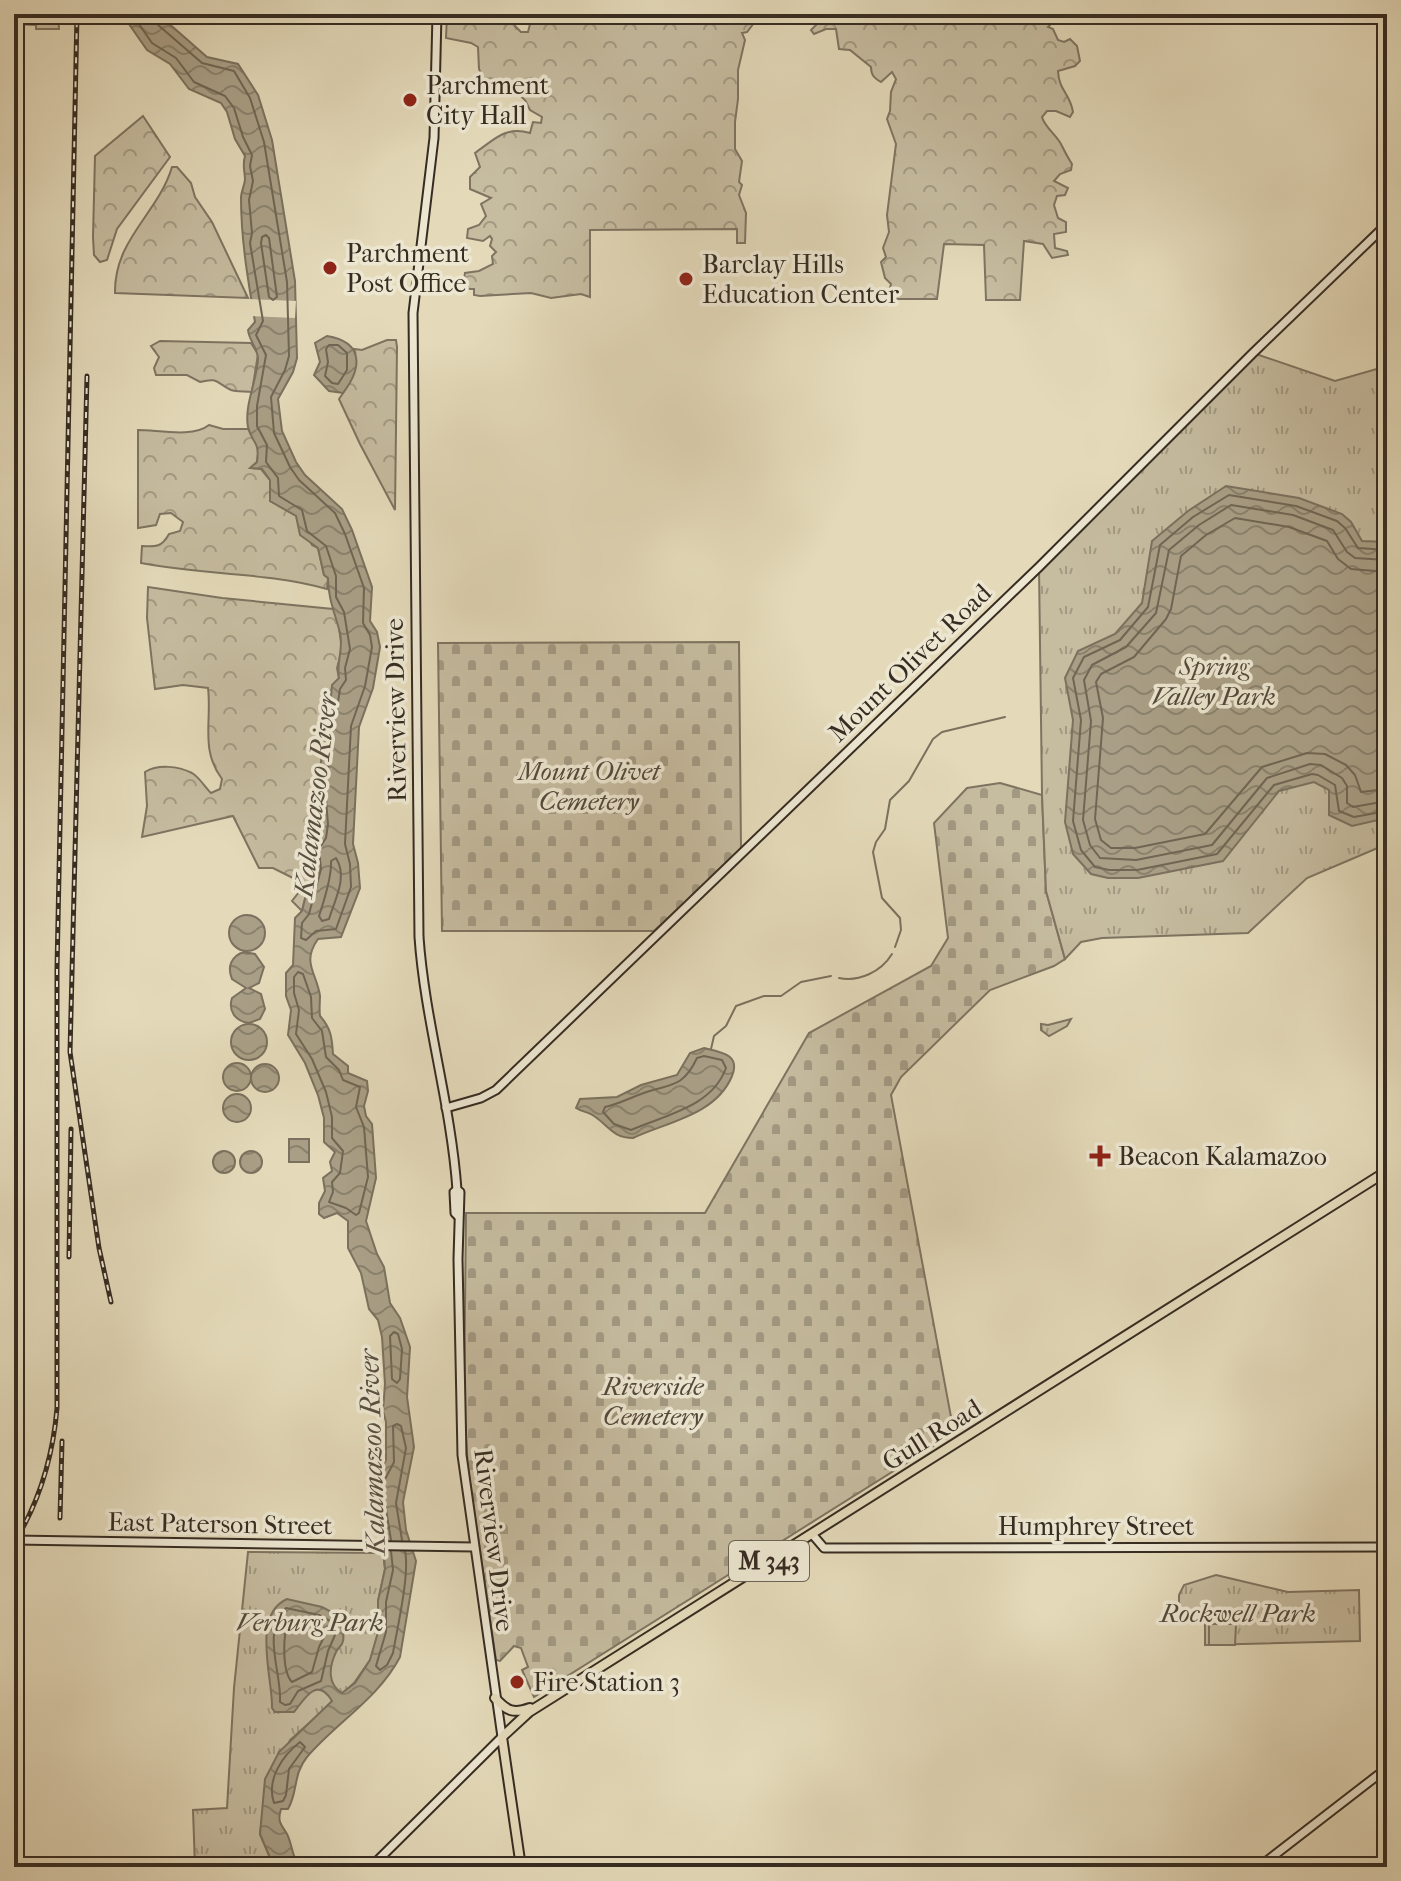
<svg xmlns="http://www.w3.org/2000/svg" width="1401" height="1881" font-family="'IM FELL French Canon',serif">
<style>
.forest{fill:url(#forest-crowns);stroke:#7e7461;stroke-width:2}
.cemetery{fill:url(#cemetery-stones);stroke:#7e7461;stroke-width:2}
.park{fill:url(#park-tufts);stroke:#7e7461;stroke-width:2}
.pitch{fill:#c6bca0;stroke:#7e7461;stroke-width:2}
.water{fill:url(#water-waves);stroke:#7b715e;stroke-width:2}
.pier{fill:#e4daba}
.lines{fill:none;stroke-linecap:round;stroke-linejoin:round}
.shore{stroke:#706654;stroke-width:2}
.stream{stroke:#7b715e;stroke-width:2}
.secondary-casing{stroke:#362c22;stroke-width:11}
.primary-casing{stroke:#362c22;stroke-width:12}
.secondary{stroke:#ede7d2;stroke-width:7}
.primary{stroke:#e4daba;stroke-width:8}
.rail-casing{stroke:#362c22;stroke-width:5}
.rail{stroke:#ede7d2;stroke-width:2;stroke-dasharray:6;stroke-linecap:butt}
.poi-dot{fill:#8f2418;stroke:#ede7d2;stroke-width:3}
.labels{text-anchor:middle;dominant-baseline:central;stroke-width:7;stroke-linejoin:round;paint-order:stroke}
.shield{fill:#ede7d2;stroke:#6d6457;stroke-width:2}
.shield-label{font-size:24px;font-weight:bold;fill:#362c22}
.poi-label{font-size:26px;fill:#362c22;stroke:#ede7d2;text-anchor:start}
.street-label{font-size:26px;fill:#362c22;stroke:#ede7d2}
.park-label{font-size:26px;font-style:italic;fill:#53493b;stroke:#ede7d2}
.water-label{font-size:28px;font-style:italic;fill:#584e40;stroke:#ede7d2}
</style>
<defs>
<pattern id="forest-crowns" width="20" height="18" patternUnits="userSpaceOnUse" patternTransform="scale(2)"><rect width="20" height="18" fill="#c6bca0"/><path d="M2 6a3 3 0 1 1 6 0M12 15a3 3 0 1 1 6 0" fill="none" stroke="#a29982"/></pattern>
<pattern id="cemetery-stones" width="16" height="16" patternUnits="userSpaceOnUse" patternTransform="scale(2)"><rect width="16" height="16" fill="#c6bca0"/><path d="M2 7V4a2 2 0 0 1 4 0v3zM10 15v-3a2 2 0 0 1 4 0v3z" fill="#a29982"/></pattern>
<pattern id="park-tufts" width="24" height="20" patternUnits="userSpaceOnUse" patternTransform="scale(2)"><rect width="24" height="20" fill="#c6bca0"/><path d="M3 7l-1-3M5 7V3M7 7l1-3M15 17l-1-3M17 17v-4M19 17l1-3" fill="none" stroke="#a29982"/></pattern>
<pattern id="water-waves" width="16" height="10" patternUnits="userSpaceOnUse" patternTransform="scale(2)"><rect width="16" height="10" fill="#a99f86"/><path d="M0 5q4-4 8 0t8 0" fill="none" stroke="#8a826d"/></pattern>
</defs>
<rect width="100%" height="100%" fill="#e4daba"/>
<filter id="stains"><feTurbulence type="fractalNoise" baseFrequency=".0025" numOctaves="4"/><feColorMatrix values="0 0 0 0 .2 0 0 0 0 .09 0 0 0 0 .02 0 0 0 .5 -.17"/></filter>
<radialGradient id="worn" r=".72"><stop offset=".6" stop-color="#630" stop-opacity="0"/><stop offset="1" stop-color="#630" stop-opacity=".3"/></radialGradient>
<g class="forest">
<path d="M14 14H58L59 29H36V25L14 24Z"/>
<path d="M447 14H516L515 26 521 32H528L531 20 540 14H682L693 17 694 14H770L766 19H757L747 32 742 33 745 40 738 70V99L735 122V149L742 161 739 182 742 185 739 195 746 213 745 243H737V229L590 230V297L581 294 551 298 531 293 480 296 474 295V289C465 288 461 290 453 283L456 280H464L465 273 479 271 493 264 492 256 496 252 490 246 492 239 490 236 483 241 467 238 468 229 479 225 486 216 481 204 491 198 470 189V177L480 167 475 153C495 139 505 126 530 133L533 122 541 123 542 117 530 110 525 100 517 93 506 89 489 91 479 69 478 47 471 43 446 38Z"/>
<path d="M811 14H1046L1050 25 1048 27 1053 29 1058 40 1064 42 1070 39 1077 46 1080 61 1075 66 1058 71C1059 91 1070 93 1073 112L1070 117 1056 111H1047L1042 117C1045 128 1057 135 1062 146 1065 152 1068 158 1072 164L1071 170 1060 174 1054 181 1068 188 1065 195 1057 196 1054 205 1058 218 1066 222V232L1054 234 1055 248 1067 251 1068 255 1052 258 1043 244 1024 241 1020 300H986L984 245 944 244 937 299H891L888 295 891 284 885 278 881 262 886 257 883 248 889 232 887 215 896 144 887 119 890 111 891 92 896 79 892 72 881 82C874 78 871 75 871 67L850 50 839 49 836 29H826L814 34 811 30 817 24V19Z"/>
<path d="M143 116 170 157 117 229 107 260 100 262 94 255 93 237 95 156Z"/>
<path d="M172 167H177L191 183 195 197 212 222 248 298 115 293C114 239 158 214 172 167Z"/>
<path d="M387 340H396L397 347 395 510 360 444 339 399C350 384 358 367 354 349L362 350Z"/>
<path d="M160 341 251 343 258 354 252 392C246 391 236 392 231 390 216 383 219 377 200 382L187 375H156L154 368 159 357 151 346Z"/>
<path d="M209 425 223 429H248L259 447 257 462 251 468 261 469 270 480V501L297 516 312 545 318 548 324 575 328 578 327 589C266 572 202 575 141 563L142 546C156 547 162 547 169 534L180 531 183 522 171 513 160 514 156 525 138 528V430C158 430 193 438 209 425Z"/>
<path d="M148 587 222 598 333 609 337 614 342 649 337 668 339 678 330 697V707L323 719 320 737 322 756 317 788 320 823 318 836 311 847 313 867 302 911 292 901 299 892 297 880 273 868H259L233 816 142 837 147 806 145 772C158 764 178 766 192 773 199 777 205 787 211 793L220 789 222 779C200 750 212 721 208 688L183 685 155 689 147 618Z"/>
</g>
<g class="cemetery">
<path d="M739 642 741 850 654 931H442L438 643Z"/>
<path d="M1000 783 1042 795 1046 891 1065 959 1054 966 990 990 901 1077 891 1095 954 1433 534 1697 522 1670 528 1667 521 1648 514 1646 500 1661 496 1660 468 1468 464 1405 466 1213H705L809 1033 931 966 948 938 934 823 967 788Z"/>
</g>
<g class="park">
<path d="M1253 353 1335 381 1387 366V844L1307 878 1248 933 1102 938 1081 942 1065 959 1046 891 1042 795 1039 567Z"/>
<path d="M1071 1019 1067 1026 1049 1036 1041 1030V1024L1048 1025Z"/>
<path d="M248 1552 383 1553 385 1569 378 1601 379 1632 370 1660 354 1683 290 1740 263 1811 260 1834 274 1867H195L193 1810 227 1808 234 1688Z"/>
<path d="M1216 1575 1288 1592 1359 1590 1360 1641 1205 1645V1615H1179V1595L1184 1585Z"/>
</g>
<path class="pitch" d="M1209 1624H1236L1235 1645H1209Z"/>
<g class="water">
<path d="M122 14H158L207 57 238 64 258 95 272 140 295 281 297 358 293 372 278 399 282 431 296 462 305 475 342 509 352 530 372 587 370 621 377 632 380 647 373 688 359 727 353 844 358 863 360 888 341 937 318 939C301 963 317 973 320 996 320 1002 319 1009 320 1016 331 1028 332 1038 333 1054L348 1066V1073L367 1081 368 1091 364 1106 366 1116 372 1124 376 1178 366 1221 377 1254 384 1267 390 1303 400 1318 410 1347 407 1397 414 1447 403 1502 406 1530 416 1561 400 1657C378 1699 337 1722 307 1757 293 1774 298 1792 288 1809H281C277 1822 281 1824 287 1834 292 1844 292 1856 299 1867H274L260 1834 265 1779 279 1752 332 1701C317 1675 304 1700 294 1712H275L272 1708C273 1679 251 1615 287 1599L322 1607 337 1615C340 1623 345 1632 343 1641 341 1649 339 1645 336 1652 329 1667 327 1684 342 1693L355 1683 370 1660 378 1632V1601L385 1569 381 1523 374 1491V1482L386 1460V1422L383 1411 385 1384 382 1337 378 1320 369 1309 361 1273 348 1248V1221L337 1213 324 1218 319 1214V1203L325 1191 323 1178 332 1171 330 1162 335 1152 324 1142V1118L318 1095 305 1063 288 1035 291 1010 286 996V973L293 965 295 918 302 911 313 867 311 847 318 836 320 823 317 788 322 756 320 738 323 719 330 707 332 685 339 678C336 662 344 648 340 633 335 613 328 599 328 578L324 575 318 548 300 535 296 516 270 501V480L262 469 250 468 257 462C260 440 252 444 248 427 244 405 257 381 258 359 258 348 249 341 248 330L255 322C248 280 241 240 241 198 241 192 244 187 245 180 245 171 242 166 245 156L235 139 227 112 221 103 189 89 170 64 147 50Z"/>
<path d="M327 336C363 342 363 367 343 393L329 391 314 375 320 362 315 343Z"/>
<path d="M1226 486 1299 498 1342 514 1351 522 1362 541 1387 542V818L1352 826 1329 815V790L1314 782 1279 791 1223 861 1138 878H1108L1091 874 1073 854 1065 822 1073 720 1065 678 1078 651 1115 634 1142 603 1152 541 1188 511Z"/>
<circle cx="247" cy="933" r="18"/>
<path d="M244 952 255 954 264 967 259 983 249 988 261 994 265 1009 260 1019 249 1023C235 1021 228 1011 232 998L246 988 232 979C227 967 231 956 244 952Z"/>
<circle cx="249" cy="1042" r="18"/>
<path d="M704 1048C720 1052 741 1054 732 1076 716 1115 667 1122 633 1138 613 1138 609 1126 594 1116 589 1112 582 1112 576 1108L580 1099 617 1097 641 1085 677 1075 690 1053Z"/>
<circle cx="237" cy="1077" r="14"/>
<circle cx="265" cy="1078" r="14"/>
<circle cx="237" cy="1108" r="14"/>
<rect x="289" y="1139" width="20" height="23"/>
<circle cx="224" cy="1162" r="11"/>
<circle cx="251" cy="1162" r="11"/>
</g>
<path class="pier" d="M247 299 296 301 295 318 250 316Z"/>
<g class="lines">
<g class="shore">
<path d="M132 14 152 43 176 58 194 82 225 96 234 108 243 137 252 155 250 166 253 181 249 200 252 233 250 243 263 321 256 335 266 355 257 406V426L267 445 266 462 278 478 279 496 302 510 307 531 326 546 336 576V597L344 612 350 649 345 668 346 680 340 689 337 709 331 722 328 738 330 757 325 788 328 824 326 838 319 849 321 869 309 914 302 923 301 938 306 940 316 931 336 929 351 887 350 864 345 844 351 726 365 686 372 647 370 635 363 623 364 588 345 534 335 513 299 480 290 467 274 433 271 397 285 370 289 356 287 282 264 142 250 98 234 71 202 63 157 24 153 14"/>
<path d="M266 235 269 238 277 297 273 300 269 297 261 243 262 237Z"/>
<path d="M329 345H338L347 353V370L338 384 332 383 325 376 328 362 326 349Z"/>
<path d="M1387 550 1358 548 1345 528 1337 521 1296 506 1229 495 1193 517 1160 545 1148 607 1120 640 1084 657 1073 678 1081 720 1073 821 1081 850 1095 867 1109 870H1137L1217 854 1274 785 1312 774 1318 775 1335 785 1339 811 1354 817 1387 811"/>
<path d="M1387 560 1355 558 1347 552 1333 530 1293 515 1231 505 1199 525 1169 550 1156 613 1126 647 1092 665 1084 680 1091 721 1083 820 1090 845 1100 858 1136 860 1212 845 1267 778 1310 764 1321 765 1342 778 1347 786V803L1353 807 1387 801"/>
<path d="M1387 572 1351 569 1338 559 1327 541 1289 527 1235 518 1206 535 1181 556 1171 609 1166 619 1134 657 1101 674 1096 682 1103 718 1095 819 1101 840 1111 848H1135L1205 834 1262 767 1307 753 1325 754 1346 765 1355 775 1361 792 1387 789"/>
<path d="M336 858C348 877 335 899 329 919L322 921 319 916C324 901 332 877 331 861Z"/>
<path d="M298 972 303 974 311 997 312 1018 322 1031 326 1057 339 1070 343 1080 360 1087 356 1107 364 1127 368 1177 359 1213 356 1215 346 1208 329 1202 333 1192 332 1182 340 1173 343 1151 332 1138V1117L326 1092 312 1059 296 1034 299 1010 294 993V977Z"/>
<path d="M704 1056 722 1060 726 1068C712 1107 665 1115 631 1130L614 1124 603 1112 605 1107C619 1104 627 1099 641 1094 669 1083 682 1090 697 1058Z"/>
<path d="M394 1332 398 1334 402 1349 400 1379 397 1383 392 1379 390 1336Z"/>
<path d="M391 1540 382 1485 394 1462 393 1426 397 1424 401 1426 406 1448 396 1503 402 1540"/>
<path d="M391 1551 393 1570 386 1602V1632L376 1666 380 1670 387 1665 393 1653C397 1629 410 1574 405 1551"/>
<path d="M286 1608 319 1615 330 1621 335 1635 328 1651 321 1681 298 1691 290 1704 285 1705 280 1702C282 1673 261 1632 286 1608Z"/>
<path d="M290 1619 316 1625 323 1629 325 1635 319 1647 312 1672 292 1682C282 1672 282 1632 290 1619Z"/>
<path d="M300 1742 305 1747 289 1769 286 1795 283 1801 274 1803C266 1780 282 1756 300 1742Z"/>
</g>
<g class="stream">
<path d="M895 947 901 930 900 918 882 898 873 852 876 842 885 829 890 800 909 781 933 739 942 732 1005 717"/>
<path d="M839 978C859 982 881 972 892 954"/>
<path d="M711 1049 714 1036 726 1026 736 1006 764 996H781L801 982 831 976"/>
</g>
<g class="secondary-casing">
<g id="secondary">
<path d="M446 1108 481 1098 496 1090 1039 567 1253 353 1387 224"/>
<path d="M457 1190 454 1192 455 1213 458 1216"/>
<path d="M812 1534 824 1548 1387 1547"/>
<path d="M14 1540 474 1547"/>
<path d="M371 1867 502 1737 462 1455 458 1259 460 1192 457 1190C451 1104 425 1022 419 937L413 313 434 138 437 14"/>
<path d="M1259 1867 1387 1768"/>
</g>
</g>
<g class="primary-casing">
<g id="primary">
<path d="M495 1698C507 1711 513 1714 530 1708"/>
<path d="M521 1867 502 1737 529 1712 1387 1171"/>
</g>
</g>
<use href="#secondary" class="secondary"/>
<use href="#primary" class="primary"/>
<g class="rail-casing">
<g id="rail">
<path d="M87 376 70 1052 99 1248 111 1302"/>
<path d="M69 1257 71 1129"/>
<path d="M60 1518 62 1441"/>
<path d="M14 1543C40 1501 53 1456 57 1408V969L77 14"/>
</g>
</g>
<use href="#rail" class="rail"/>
</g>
<g class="poi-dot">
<circle cx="410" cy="100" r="8"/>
<circle cx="330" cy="268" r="8"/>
<circle cx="686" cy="279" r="8"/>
<path d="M1096 1144h8v8h8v8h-8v8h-8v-8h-8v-8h8z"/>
<circle cx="517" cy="1682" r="8"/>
</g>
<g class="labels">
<rect class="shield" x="729" y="1541" width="80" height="40" rx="6"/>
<g class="shield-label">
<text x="769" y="1561">M 343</text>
</g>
<g class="poi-label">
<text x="426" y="85">Parchment<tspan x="426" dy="30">City Hall</tspan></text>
<text x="346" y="253">Parchment<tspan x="346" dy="30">Post Office</tspan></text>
<text x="702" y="264">Barclay Hills<tspan x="702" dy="30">Education Center</tspan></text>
<text x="1118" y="1156">Beacon Kalamazoo</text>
<text x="533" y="1682">Fire Station 3</text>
</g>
<g class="street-label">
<text transform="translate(910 663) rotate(-44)">Mount Olivet Road</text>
<text transform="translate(396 710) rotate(-91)">Riverview Drive</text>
<text transform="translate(932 1435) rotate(-32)">Gull Road</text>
<text transform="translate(220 1524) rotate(1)">East Paterson Street</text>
<text x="1096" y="1526">Humphrey Street</text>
<text transform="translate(494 1540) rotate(83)">Riverview Drive</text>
</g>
<g class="park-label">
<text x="1214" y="666">Spring<tspan x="1214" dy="30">Valley Park</tspan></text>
<text x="589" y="771">Mount Olivet<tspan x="589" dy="30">Cemetery</tspan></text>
<text x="653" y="1386">Riverside<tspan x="653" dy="30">Cemetery</tspan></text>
<text x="1238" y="1613">Rockwell Park</text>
<text x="310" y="1622">Verburg Park</text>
</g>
<g class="water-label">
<text transform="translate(315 795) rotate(-83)">Kalamazoo River</text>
<text transform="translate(372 1452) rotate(-92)">Kalamazoo River</text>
</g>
</g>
<rect width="1401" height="1881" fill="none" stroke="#e4daba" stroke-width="48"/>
<rect x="16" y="16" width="1369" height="1849" fill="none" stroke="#362c22" stroke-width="4"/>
<rect x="24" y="24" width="1353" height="1833" fill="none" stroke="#362c22" stroke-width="2"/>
<rect width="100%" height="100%" filter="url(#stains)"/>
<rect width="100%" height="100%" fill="url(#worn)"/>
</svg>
